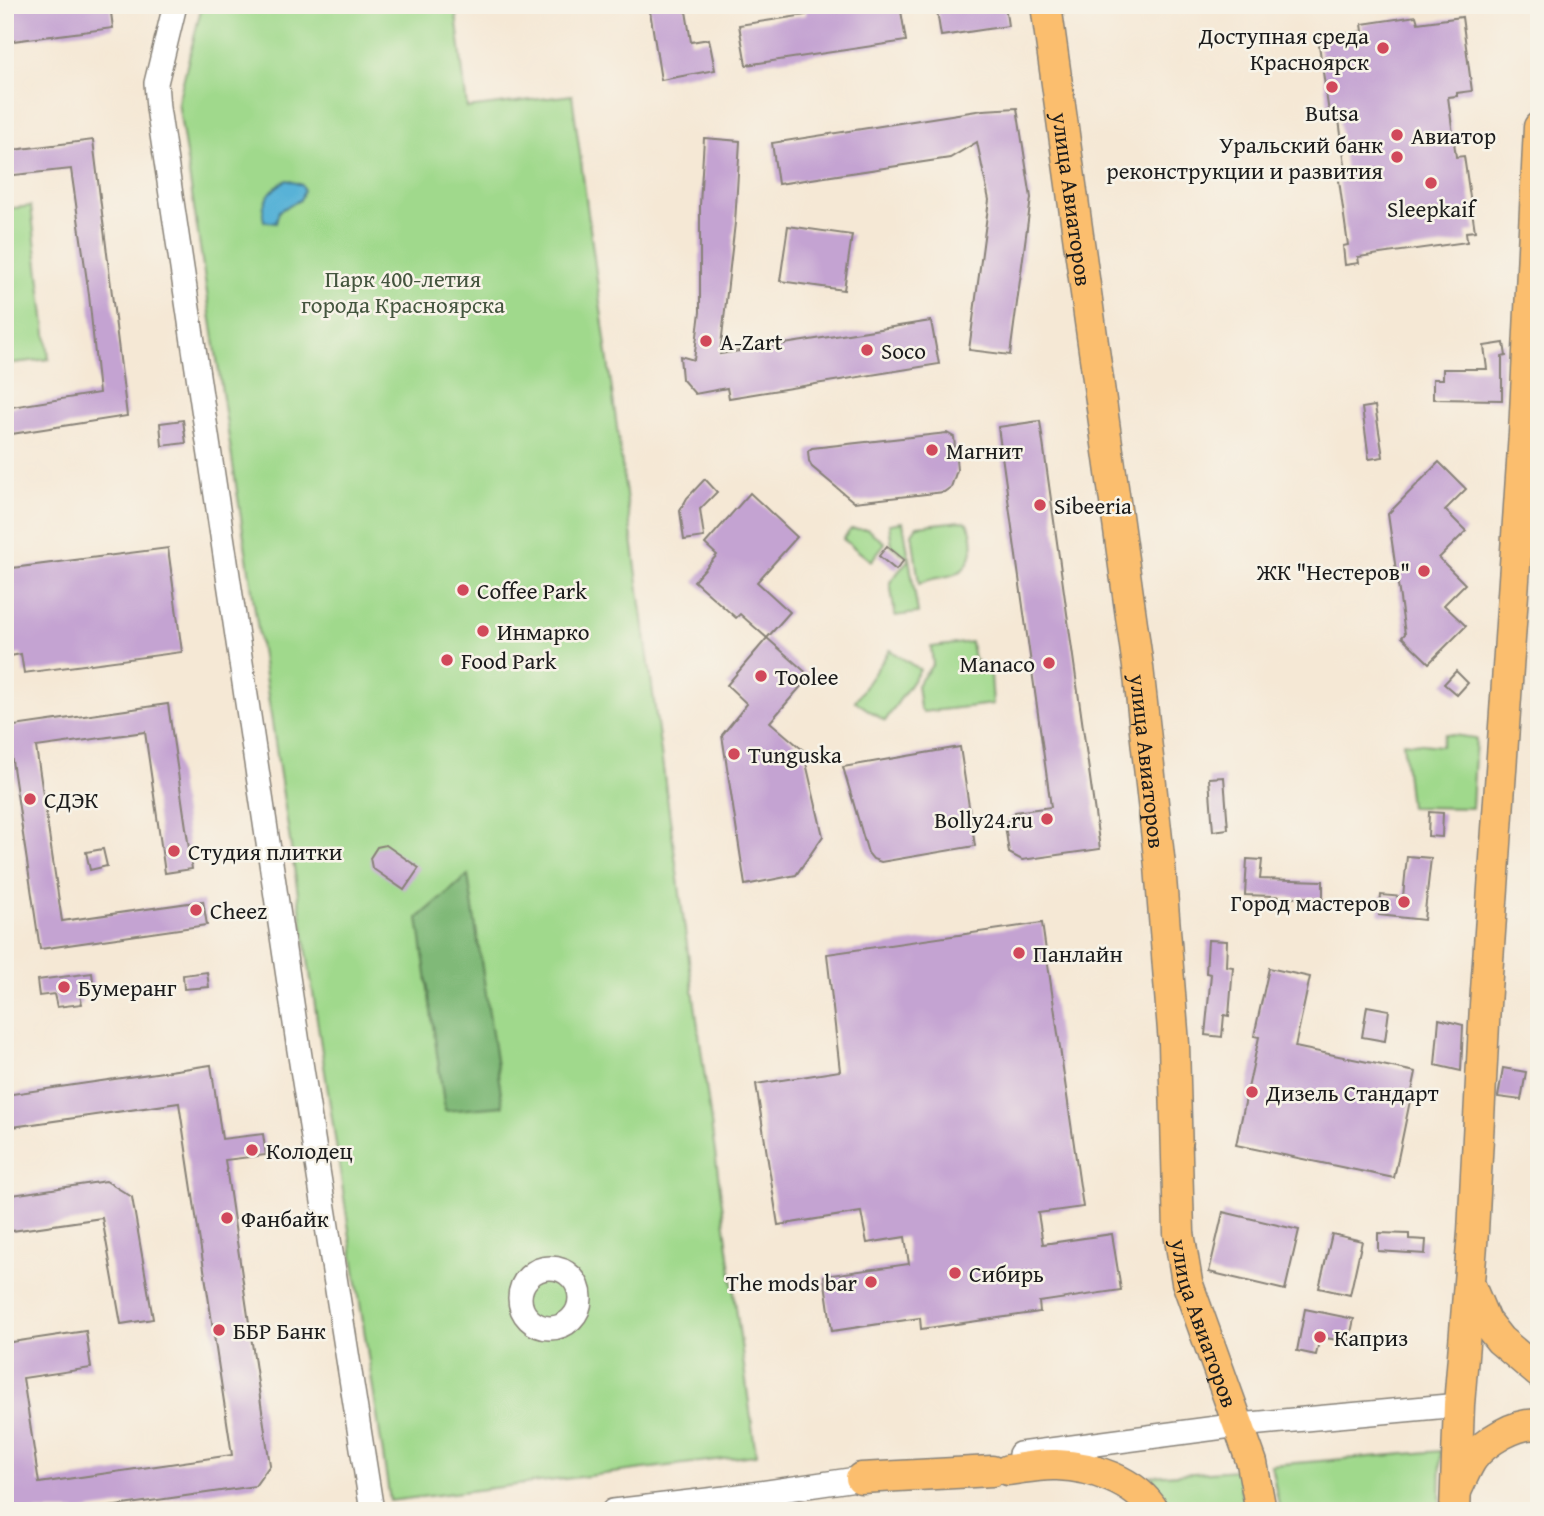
<svg xmlns="http://www.w3.org/2000/svg" width="1544" height="1516" font-family="'Gentium Book Plus',serif">
<style>
.green{fill:#a0d98c;stroke:#5e7a54;stroke-width:2}
.forest{fill:#80b978;stroke:#4e6a4a;stroke-width:2}
.water{fill:#59b2d7;stroke:#3a677a;stroke-width:2}
.building{fill:#c4a3d2}
.lines{fill:none;stroke-linecap:round;stroke-linejoin:round}
.minor-casing{stroke:#888278;stroke-width:26}
.major-casing{stroke:#888278;stroke-width:33}
.minor{stroke:#fff;stroke-width:23}
.major{stroke:#fbbe6e;stroke-width:30}
.poi-dot{fill:#d1495b;stroke:#f7f3e8;stroke-width:2.5}
.labels{text-anchor:middle;dominant-baseline:central;stroke-width:5;stroke-linejoin:round;paint-order:stroke}
.poi-label{font-size:23px;fill:#1c1c1c;stroke:#f7f3e8;text-anchor:start}
.street-label{font-size:23px;fill:#1c1c1c;stroke:#f7f3e8}
.park-label{font-size:23px;fill:#44553e;stroke:#f7f3e8}
</style>
<rect width="100%" height="100%" fill="#f7f3e8"/>
<filter id="ink" filterUnits="userSpaceOnUse"><feTurbulence type="fractalNoise" baseFrequency=".0143" numOctaves="2"/><feDisplacementMap in="SourceGraphic" scale="14" xChannelSelector="R" yChannelSelector="G"/><feConvolveMatrix kernelMatrix="1 2 1 2 8 2 1 2 1" color-interpolation-filters="sRGB"/></filter>
<filter id="wash" filterUnits="userSpaceOnUse"><feTurbulence type="fractalNoise" baseFrequency=".00686" numOctaves="4" result="noise"/><feDisplacementMap in="SourceGraphic" scale="28" xChannelSelector="R" yChannelSelector="G"/><feGaussianBlur stdDeviation="1.57" result="paint"/><feColorMatrix in="noise" values="0 0 0 0 0 0 0 0 0 0 0 0 0 0 0 0 0 1.4 0 .05"/><feComposite in="paint" operator="in"/></filter>
<g filter="url(#wash)">
<rect width="100%" height="100%" fill="#f5e8d5"/>
<g class="green">
<path d="M202 5H455L467 108 572 95 756 1455 390 1501 178 102Z"/>
<path d="M31 206 49 359 5 364V209Z"/>
<path d="M960 521 967 522C977 540 974 569 952 575 939 579 932 577 919 584L912 533 917 526Z"/>
<path d="M903 522 918 613 895 616 890 582 909 559 892 546 889 524Z"/>
<path d="M851 529H867L885 543 871 561 843 539Z"/>
<path d="M971 642 974 659 991 675 993 704 923 712 920 708 917 685 933 664 931 647Z"/>
<path d="M890 650 920 670 885 721 855 701Z"/>
<path d="M1445 734 1476 738 1472 808 1410 807 1403 742 1441 746Z"/>
<path d="M1441 1451 1440 1511H1280L1271 1465Z"/>
<path d="M1237 1470 1245 1511H1172L1151 1476Z"/>
</g>
<path class="forest" d="M468 875 503 1106 445 1111 418 918Z"/>
<path class="water" d="M287 180 302 185 304 190 300 200 279 211 276 223 264 221C259 203 271 188 287 180Z"/>
<g id="blocks">
<g class="building">
<path d="M5 5H110L113 28 5 42Z"/>
<path d="M649 5H685L691 42 709 39 715 70 661 80Z"/>
<path d="M833 5H837L838 12 881 5H900L906 41 746 65 739 25 806 15V9Z"/>
<path d="M936 5H1005L1008 26 941 36Z"/>
<path d="M1416 16 1418 23 1462 17 1472 91 1457 93V96L1448 97 1456 157 1464 156 1475 231 1466 232 1467 242 1358 257 1359 263 1345 265 1343 246 1348 245 1338 173 1346 172 1338 112 1329 113 1318 38 1363 31 1362 24Z"/>
<path d="M1017 108 1031 198 1010 355 969 350 989 200 977 142 950 158 778 184 772 143 983 110Z"/>
<path d="M704 138 740 141 735 223 720 354 931 321 939 364 729 398 727 388 695 394 682 379 680 356 694 360 700 312V205Z"/>
<path d="M93 140 127 416 5 435V408L99 393 89 295 71 169 5 176V151Z"/>
<path d="M788 226 852 235 844 290 780 281Z"/>
<path d="M1504 343 1506 356 1502 357V400L1433 399V379H1443V369H1487L1484 346Z"/>
<path d="M1375 406 1383 457 1369 459 1362 408Z"/>
<path d="M183 420 186 443 162 446 160 423Z"/>
<path d="M1040 421 1100 849 1022 860 1009 853 1005 825 1015 812 1051 807 998 427Z"/>
<path d="M947 433 954 437 957 470 951 487 944 492 854 502 812 467 809 461 808 451 812 448Z"/>
<path d="M1439 462 1466 489 1445 510 1466 531 1439 558 1465 584 1444 605 1466 626 1429 663 1402 637 1405 634 1388 514Z"/>
<path d="M705 479 717 492 700 509 704 537 684 540 680 511 687 498Z"/>
<path d="M750 493 797 537 757 582 790 612 767 638 740 614 736 618 694 581 717 555 705 544Z"/>
<path d="M887 546 904 560 896 570 879 556Z"/>
<path d="M168 548 182 652 24 673 21 654 5 657V569Z"/>
<path d="M767 638 810 676 770 722 803 750 823 836 796 875 745 885 722 735 747 704 727 685Z"/>
<path d="M1456 671 1468 683 1457 695 1444 684Z"/>
<path d="M168 704 192 869 165 873 145 732 36 747 62 921 203 901 207 925 40 949 7 727Z"/>
<path d="M960 747 975 846 881 862 873 859 868 853 843 767Z"/>
<path d="M1224 777 1228 829 1213 831 1209 778Z"/>
<path d="M1429 812 1443 813 1442 837 1428 836Z"/>
<path d="M386 845 419 868 404 890 372 868 370 858 377 847Z"/>
<path d="M103 849 107 866 90 870 86 852Z"/>
<path d="M1407 856 1431 858 1424 920 1379 915 1381 895 1403 897Z"/>
<path d="M1247 859 1262 860 1260 879 1323 881V898L1245 895Z"/>
<path d="M1042 923 1083 1207 1038 1213 1043 1244 1112 1234 1121 1290 1039 1302 1040 1312 921 1329 920 1318 832 1331 824 1276 909 1264 905 1237 867 1243 861 1212 778 1225 756 1084 840 1071 827 954Z"/>
<path d="M1208 940 1227 941 1226 966 1233 967 1229 1016 1224 1015 1222 1037 1205 1035 1211 974 1206 973Z"/>
<path d="M1269 968 1310 977 1295 1047 1416 1072 1394 1178 1236 1145 1259 1037 1254 1036Z"/>
<path d="M207 972 209 987 184 989 183 975Z"/>
<path d="M92 973 94 989 79 991 82 1004 57 1007 54 994 39 996 37 980Z"/>
<path d="M1367 1006 1389 1010 1385 1041 1362 1037Z"/>
<path d="M1439 1019 1463 1025 1461 1071 1435 1065Z"/>
<path d="M211 1065 222 1139 263 1134 266 1155 225 1160 270 1465 255 1486 81 1511H15L9 1506 5 1483V1343L86 1331 91 1368 23 1378 39 1483 232 1455 179 1103 5 1128V1095Z"/>
<path d="M1503 1068 1526 1072 1521 1100 1498 1097Z"/>
<path d="M106 1181 132 1197 153 1319 121 1324 102 1218 5 1232V1196Z"/>
<path d="M1223 1212 1299 1230 1285 1290 1209 1272Z"/>
<path d="M1378 1233 1409 1234V1239L1426 1240 1425 1254 1378 1251Z"/>
<path d="M1332 1234 1362 1241 1350 1295 1319 1288Z"/>
<path d="M1305 1309 1354 1319 1349 1342 1320 1337 1316 1355 1297 1351Z"/>
</g>
</g>
</g>
<g filter="url(#ink)">
<use href="#blocks" fill-opacity="0" stroke="#888278" stroke-width="2"/>
<g class="lines">
<g class="minor-casing">
<g id="minor">
<path d="M175 5 156 83 158 108 299 1050 372 1511"/>
<circle cx="550" cy="1298" r="30"/>
<path d="M1020 1454 1239 1425 1459 1405"/>
<path d="M613 1511 725 1498 877 1476"/>
</g>
</g>
<g class="major-casing">
<g id="major">
<path id="s1" d="M1046 5 1138 667 1160 866 1174 1044 1179 1233 1187 1282 1252 1463 1261 1511"/>
<path d="M1471 1288 1485 1321 1500 1340 1539 1373"/>
<path d="M1008 1470C1024 1468 1041 1464 1057 1465 1091 1466 1136 1481 1154 1511"/>
<path d="M861 1478 992 1471"/>
<path d="M1457 1489C1462 1479 1466 1468 1472 1459 1484 1442 1518 1421 1539 1425"/>
<path d="M1455 1511 1459 1405 1473 1232 1485 1005 1524 433 1539 127"/>
</g>
</g>
<use href="#minor" class="minor"/>
<use href="#major" class="major"/>
</g>
</g>
<g class="poi-dot">
<circle cx="1383" cy="48" r="7"/>
<circle cx="1332" cy="87" r="7"/>
<circle cx="1397" cy="135" r="7"/>
<circle cx="1397" cy="157" r="7"/>
<circle cx="1431" cy="183" r="7"/>
<circle cx="706" cy="341" r="7"/>
<circle cx="867" cy="350" r="7"/>
<circle cx="932" cy="450" r="7"/>
<circle cx="1040" cy="505" r="7"/>
<circle cx="1424" cy="571" r="7"/>
<circle cx="463" cy="590" r="7"/>
<circle cx="483" cy="631" r="7"/>
<circle cx="447" cy="660" r="7"/>
<circle cx="1049" cy="663" r="7"/>
<circle cx="761" cy="676" r="7"/>
<circle cx="734" cy="754" r="7"/>
<circle cx="30" cy="799" r="7"/>
<circle cx="1047" cy="819" r="7"/>
<circle cx="174" cy="851" r="7"/>
<circle cx="1404" cy="902" r="7"/>
<circle cx="196" cy="910" r="7"/>
<circle cx="1019" cy="953" r="7"/>
<circle cx="64" cy="987" r="7"/>
<circle cx="1252" cy="1092" r="7"/>
<circle cx="252" cy="1150" r="7"/>
<circle cx="227" cy="1218" r="7"/>
<circle cx="955" cy="1273" r="7"/>
<circle cx="871" cy="1282" r="7"/>
<circle cx="219" cy="1330" r="7"/>
<circle cx="1320" cy="1337" r="7"/>
</g>
<g class="labels">
<g class="poi-label">
<text x="1369" y="35" text-anchor="end">Доступная среда<tspan x="1369" dy="26">Красноярск</tspan></text>
<text x="1332" y="112" text-anchor="middle">Butsa</text>
<text x="1411" y="135">Авиатор</text>
<text x="1383" y="144" text-anchor="end">Уральский банк<tspan x="1383" dy="26">реконструкции и развития</tspan></text>
<text x="1431" y="208" text-anchor="middle">Sleepkaif</text>
<text x="720" y="341">A-Zart</text>
<text x="881" y="350">Soco</text>
<text x="946" y="450">Магнит</text>
<text x="1054" y="505">Sibeeria</text>
<text x="1410" y="571" text-anchor="end">ЖК "Нестеров"</text>
<text x="477" y="590">Coffee Park</text>
<text x="497" y="631">Инмарко</text>
<text x="461" y="660">Food Park</text>
<text x="1035" y="663" text-anchor="end">Manaco</text>
<text x="775" y="676">Toolee</text>
<text x="748" y="754">Tunguska</text>
<text x="44" y="799">СДЭК</text>
<text x="1033" y="819" text-anchor="end">Bolly24.ru</text>
<text x="188" y="851">Студия плитки</text>
<text x="1390" y="902" text-anchor="end">Город мастеров</text>
<text x="210" y="910">Cheez</text>
<text x="1033" y="953">Панлайн</text>
<text x="78" y="987">Бумеранг</text>
<text x="1266" y="1092">Дизель Стандарт</text>
<text x="266" y="1150">Колодец</text>
<text x="241" y="1218">Фанбайк</text>
<text x="969" y="1273">Сибирь</text>
<text x="857" y="1282" text-anchor="end">The mods bar</text>
<text x="233" y="1330">ББР Банк</text>
<text x="1334" y="1337">Каприз</text>
</g>
<g class="street-label">
<text stroke="none"><textPath href="#s1" startOffset="196">улица Авиаторов</textPath></text>
<text stroke="none"><textPath href="#s1" startOffset="763">улица Авиаторов</textPath></text>
<text stroke="none"><textPath href="#s1" startOffset="1330">улица Авиаторов</textPath></text>
</g>
<g class="park-label">
<text x="403" y="278">Парк 400-летия<tspan x="403" dy="26">города Красноярска</tspan></text>
</g>
</g>
<rect width="1544" height="1516" fill="none" stroke="#f7f3e8" stroke-width="28"/>
</svg>
